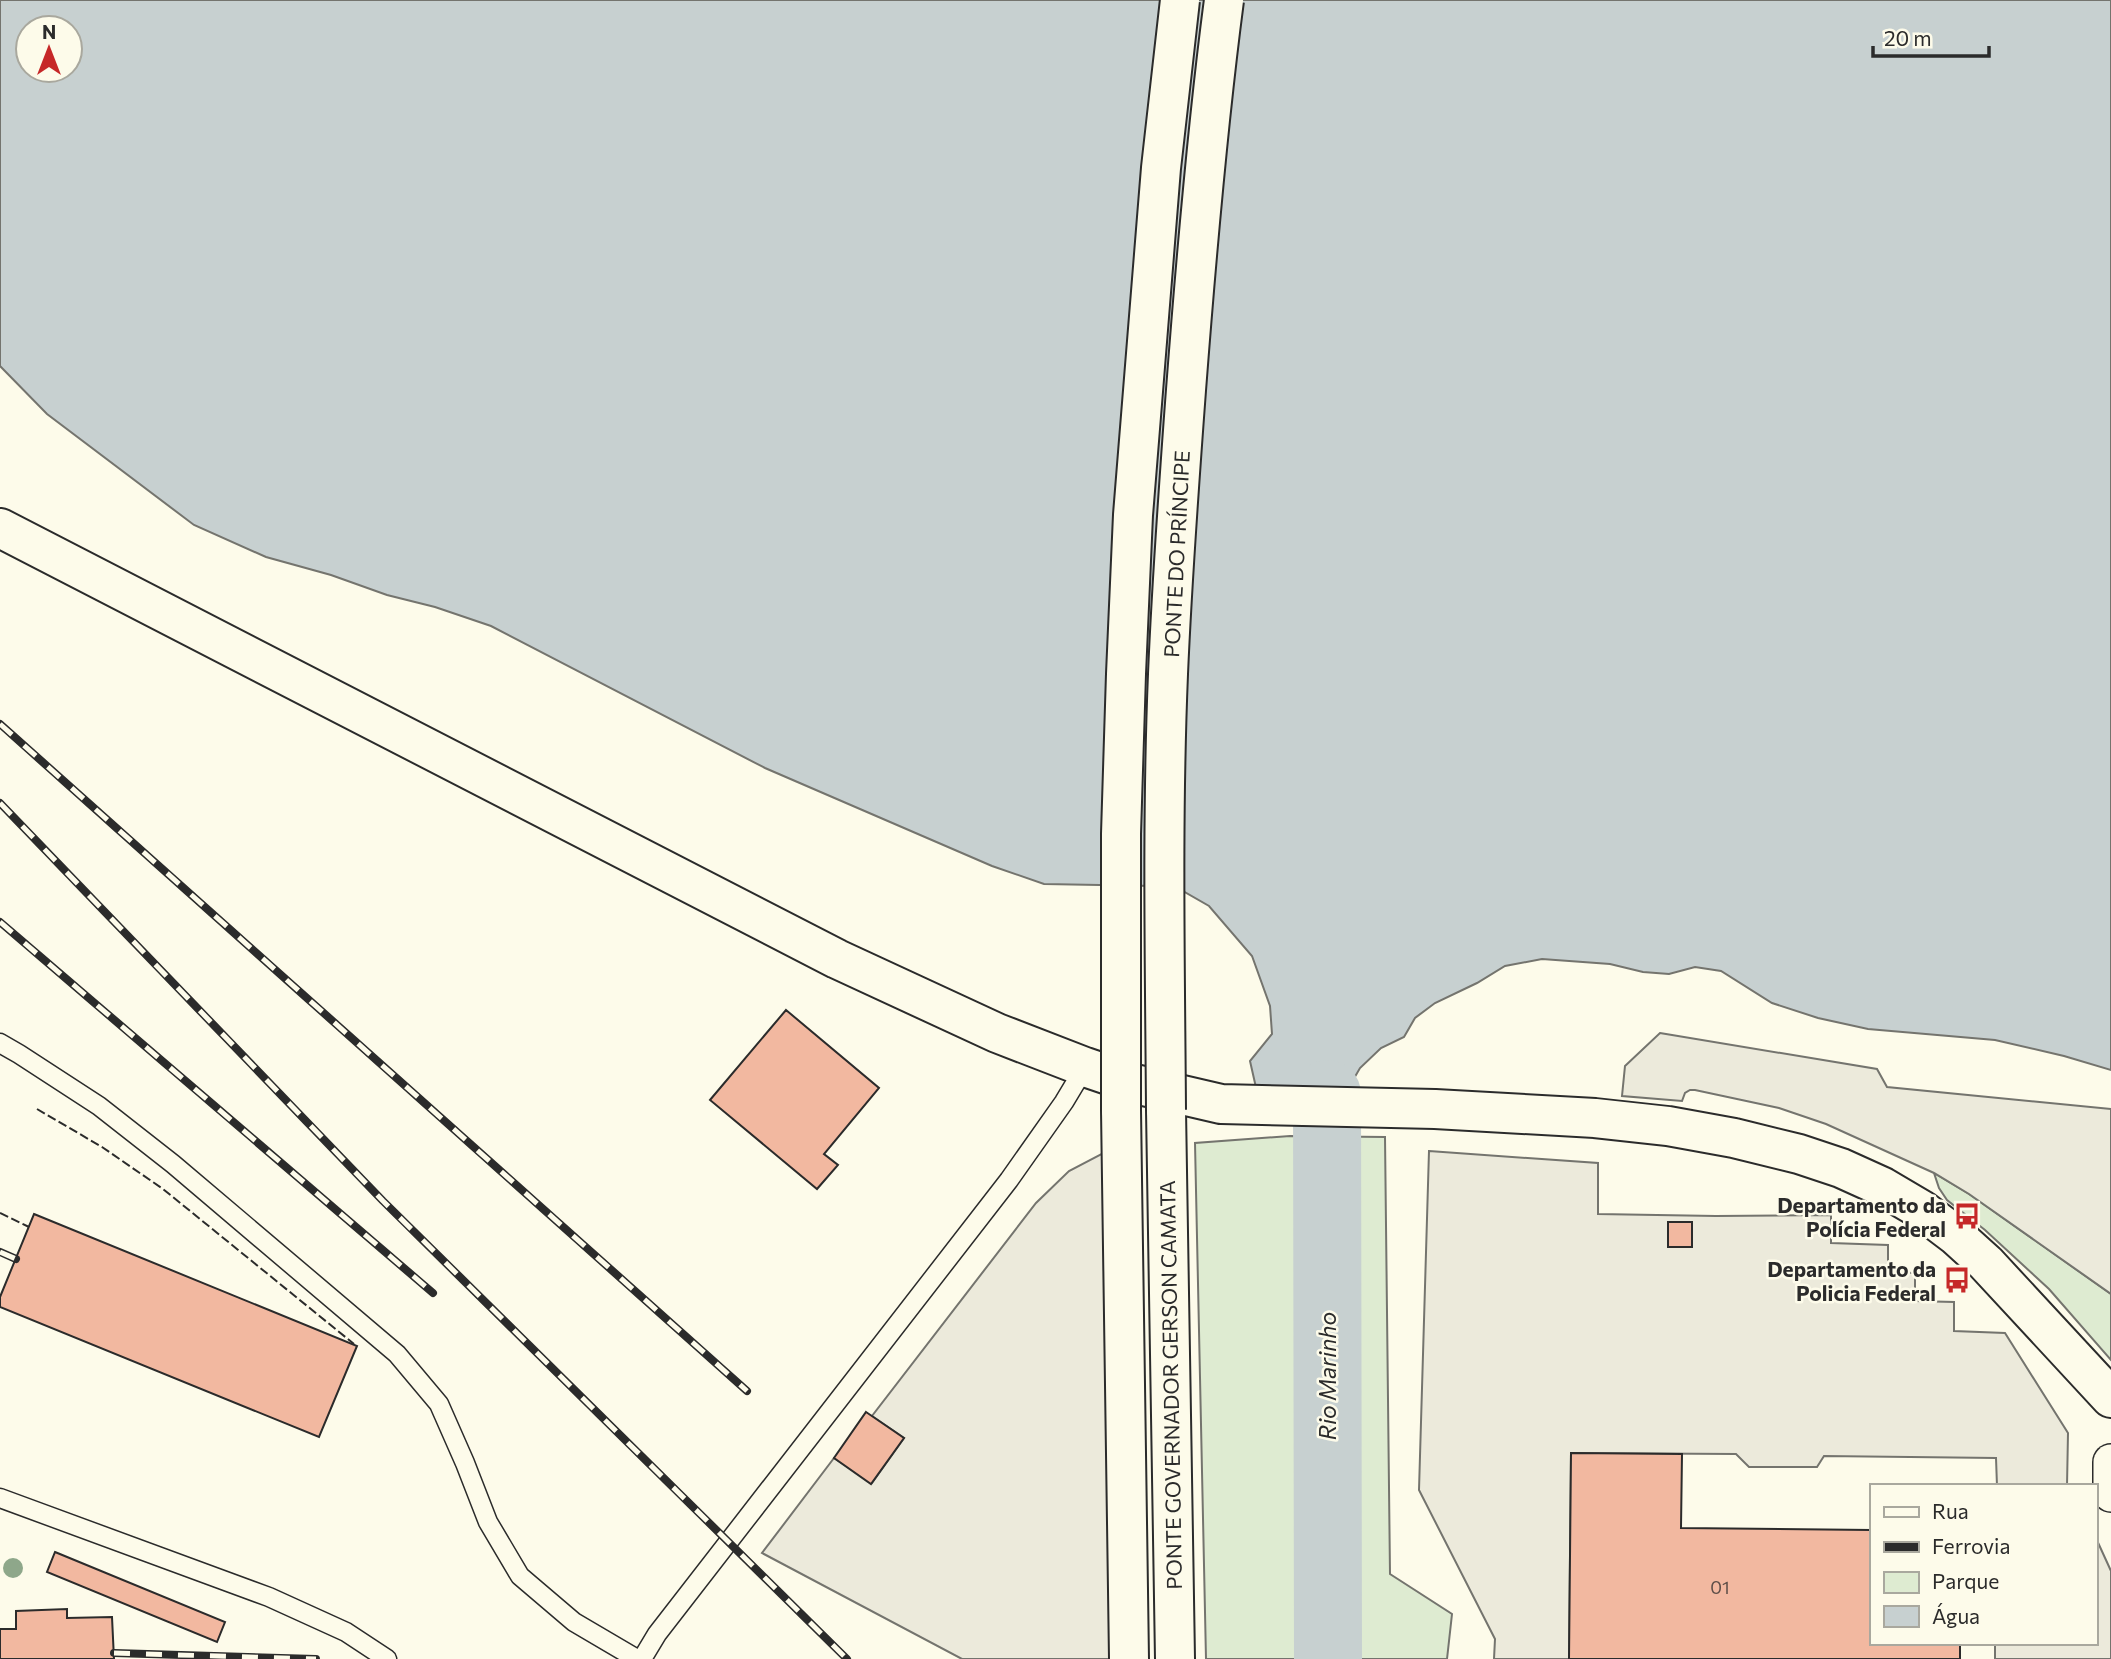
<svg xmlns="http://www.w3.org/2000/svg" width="2111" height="1659" font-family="Commissioner,sans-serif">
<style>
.green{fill:#deebd1;stroke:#74746e;stroke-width:2}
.parking{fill:#eceadb;stroke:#74746e;stroke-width:2}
.water{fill:#c7d0d0;stroke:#74746e;stroke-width:2;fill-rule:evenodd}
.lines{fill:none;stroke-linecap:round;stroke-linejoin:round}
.river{stroke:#c7d0d0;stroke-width:68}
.building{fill:#f2b8a0;stroke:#2b2b2b;stroke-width:2}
.lane-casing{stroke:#2b2b2b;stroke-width:21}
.street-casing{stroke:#2b2b2b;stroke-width:38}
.secondary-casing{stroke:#2b2b2b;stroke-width:42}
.primary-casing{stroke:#2b2b2b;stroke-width:42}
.lane{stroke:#fdfbea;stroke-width:18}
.street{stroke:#fdfbea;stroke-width:35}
.secondary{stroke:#fdfbea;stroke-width:38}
.primary{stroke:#fdfbea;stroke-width:38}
.rail-casing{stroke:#2b2b2b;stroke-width:8}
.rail{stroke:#fdfbea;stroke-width:5;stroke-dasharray:16;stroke-linecap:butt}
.primary-bridge-casing{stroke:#2b2b2b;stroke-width:42;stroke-linecap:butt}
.primary-bridge{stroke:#fdfbea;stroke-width:38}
.fence{stroke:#2b2b2b;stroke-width:2;stroke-dasharray:9 3.5;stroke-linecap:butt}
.tree{fill:#8ea78a}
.labels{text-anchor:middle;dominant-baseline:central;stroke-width:5;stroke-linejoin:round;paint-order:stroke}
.number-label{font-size:18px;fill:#5d4e48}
.street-label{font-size:21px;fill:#2b2b2b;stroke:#fdfbea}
.poi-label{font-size:21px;font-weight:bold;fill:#2b2b2b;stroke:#fdfbea;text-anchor:end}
.water-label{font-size:23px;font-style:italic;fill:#2b2b2b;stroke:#fdfbea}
</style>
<rect width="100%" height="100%" fill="#fdfbea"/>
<g class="green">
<path d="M1290 1136 1385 1137 1390 1574 1452 1614 1447 1659H1206L1195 1143Z"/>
<path d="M1934 1173 1969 1194 2111 1294V1360L2049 1289 1985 1230 1947 1200 1939 1188Z"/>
</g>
<g class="parking">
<path d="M1660 1033 1877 1069 1887 1087 2111 1109V1294L1969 1194 1934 1173 1826 1124 1779 1108 1695 1090H1690L1685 1093 1682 1101 1622 1096 1625 1066Z"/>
<path d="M1111 1149 1136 1659H962L762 1553 834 1458 872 1483 904 1438 872 1416 1036 1203 1069 1171Z"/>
<path d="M1429 1151 1598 1163V1214L1716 1216 1831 1215V1243L1888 1245V1272L1915 1273V1301L1954 1302V1331L2005 1333 2068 1433 2067 1486H1997L1996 1458 1824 1456 1817 1467H1749L1736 1454 1571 1453 1569 1659H1494L1495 1639 1419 1490Z"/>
<path d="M2095 1536 2111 1571V1659H1995V1643H2095Z"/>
</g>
<path class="water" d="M0 0H2111V1070L2064 1056 1995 1040 1868 1029 1818 1018 1772 1003 1721 971 1695 967 1669 974 1643 972 1610 964 1542 959 1505 966 1477 983 1435 1003 1415 1018 1404 1037 1381 1048 1360 1068 1345 1094 1257 1092 1250 1061 1272 1034 1270 1006 1252 956 1209 906 1181 890 1155 886 1044 884 992 866 765 768 491 626 435 607 387 595 331 575 266 557 194 525 47 414 0 366ZM28 28H70V70H28Z"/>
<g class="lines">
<path class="river" d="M1327 1094 1328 1659"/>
</g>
<g class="building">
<path d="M786 1010 879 1088 824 1154 838 1165 817 1189 710 1100Z"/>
<path d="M34 1214 357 1346 319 1437 0 1307V1297Z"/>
<rect x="1668" y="1222" width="24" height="25"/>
<path d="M866 1412 904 1438 871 1484 834 1458Z"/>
<path d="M1571 1453 1682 1454 1681 1528 1871 1530V1643H1960V1659H1569Z"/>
<path d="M55 1552 225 1622 217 1642 47 1572Z"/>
<path d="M67 1609V1618L112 1617 114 1659H0V1629H16V1611Z"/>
</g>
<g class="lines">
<g class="lane-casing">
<g id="lane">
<path d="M0 1043 19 1054 99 1106 173 1164 397 1354 439 1404 465 1463 488 1522 520 1576 574 1622 637 1659"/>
<path d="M0 1498 269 1597 346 1632 387 1659"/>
<path d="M642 1659 657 1634 1009 1180 1064 1102 1085 1067"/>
</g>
</g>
<g class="street-casing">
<path id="street" d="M2111 1462V1494"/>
</g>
<g class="secondary-casing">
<path id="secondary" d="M0 528 837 959 997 1033 1085 1067 1135 1084 1221 1104 1435 1109 1595 1118 1668 1126 1734 1138 1799 1154 1841 1168 1883 1187 1922 1210 1955 1235 1986 1263 2111 1398"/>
</g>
<g class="primary-casing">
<g id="primary">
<path d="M1121 1110 1129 1659"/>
<path d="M1166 1110 1175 1659"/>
</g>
</g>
<use href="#lane" class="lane"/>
<use href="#street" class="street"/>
<use href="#secondary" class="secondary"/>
<use href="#primary" class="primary"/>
<g class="rail-casing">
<g id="rail">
<path d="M0 724 747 1391"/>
<path d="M0 803 383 1201 847 1659"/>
<path d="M0 922 433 1293"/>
<path d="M0 1252 16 1259"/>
<path d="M114 1653 316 1659"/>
</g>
</g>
<use href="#rail" class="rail"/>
<g class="primary-bridge-casing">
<g id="primary-bridge">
<path d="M1121 1110V834L1126 674 1133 515 1161 168 1180 0"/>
<path d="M1166 1110C1165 965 1162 819 1168 674 1172 579 1179 484 1186 390 1196 259 1207 129 1224 0"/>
</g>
</g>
<use href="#primary-bridge" class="primary-bridge"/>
<g class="fence">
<path d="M37 1109 102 1147 163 1189 354 1344"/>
<path d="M0 1213 29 1227"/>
</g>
</g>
<circle class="tree" cx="13" cy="1568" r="10"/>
<defs>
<g id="bus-bare" transform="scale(2.1)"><path d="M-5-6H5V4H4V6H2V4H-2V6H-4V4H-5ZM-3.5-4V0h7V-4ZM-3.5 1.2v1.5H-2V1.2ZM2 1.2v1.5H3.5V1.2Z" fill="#c62828" stroke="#fdfbea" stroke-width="2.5" paint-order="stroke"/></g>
</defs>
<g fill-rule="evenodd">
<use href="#bus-bare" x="1967" y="1216"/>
<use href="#bus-bare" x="1957" y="1280"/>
</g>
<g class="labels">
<g class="number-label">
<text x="1720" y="1587">01</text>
</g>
<g class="street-label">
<text transform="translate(1176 554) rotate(-87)">PONTE DO PRÍNCIPE</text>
<text transform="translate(1170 1385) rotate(-91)">PONTE GOVERNADOR GERSON CAMATA</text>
</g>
<g class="poi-label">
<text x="1946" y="1204">Departamento da<tspan x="1946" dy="24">Polícia Federal</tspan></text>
<text x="1936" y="1268">Departamento da<tspan x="1936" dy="24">Policia Federal</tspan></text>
</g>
<g class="water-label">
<text transform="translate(1327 1376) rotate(-90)">Rio Marinho</text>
</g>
</g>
<rect x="1870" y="1484" width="228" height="161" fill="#fdfbea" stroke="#a9a89e" stroke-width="2"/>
<rect x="1884" y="1507" width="35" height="10" fill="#fdfbea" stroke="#a9a89e" stroke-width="2"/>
<text x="1932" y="1519" font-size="21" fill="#2b2b2b">Rua</text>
<rect x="1884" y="1542" width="35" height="10" fill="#2b2b2b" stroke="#a9a89e" stroke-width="2"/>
<text x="1932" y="1554" font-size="21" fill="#2b2b2b">Ferrovia</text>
<rect x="1884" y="1572" width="35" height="21" fill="#deebd1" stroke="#a9a89e" stroke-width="2"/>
<text x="1932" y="1589" font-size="21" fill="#2b2b2b">Parque</text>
<rect x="1884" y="1606" width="35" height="21" fill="#c7d0d0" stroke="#a9a89e" stroke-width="2"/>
<text x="1932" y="1624" font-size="21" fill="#2b2b2b">Água</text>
<g transform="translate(49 49)"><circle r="33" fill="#fdfbea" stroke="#a9a89e" stroke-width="2"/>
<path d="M0-5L12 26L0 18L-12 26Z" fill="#c62828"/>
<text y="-10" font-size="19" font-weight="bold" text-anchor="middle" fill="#2b2b2b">N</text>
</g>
<path d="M1873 46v10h116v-10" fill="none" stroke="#2b2b2b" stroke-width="3.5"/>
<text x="1884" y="46" font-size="21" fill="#2b2b2b" stroke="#fdfbea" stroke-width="5" paint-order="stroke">20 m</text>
</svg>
